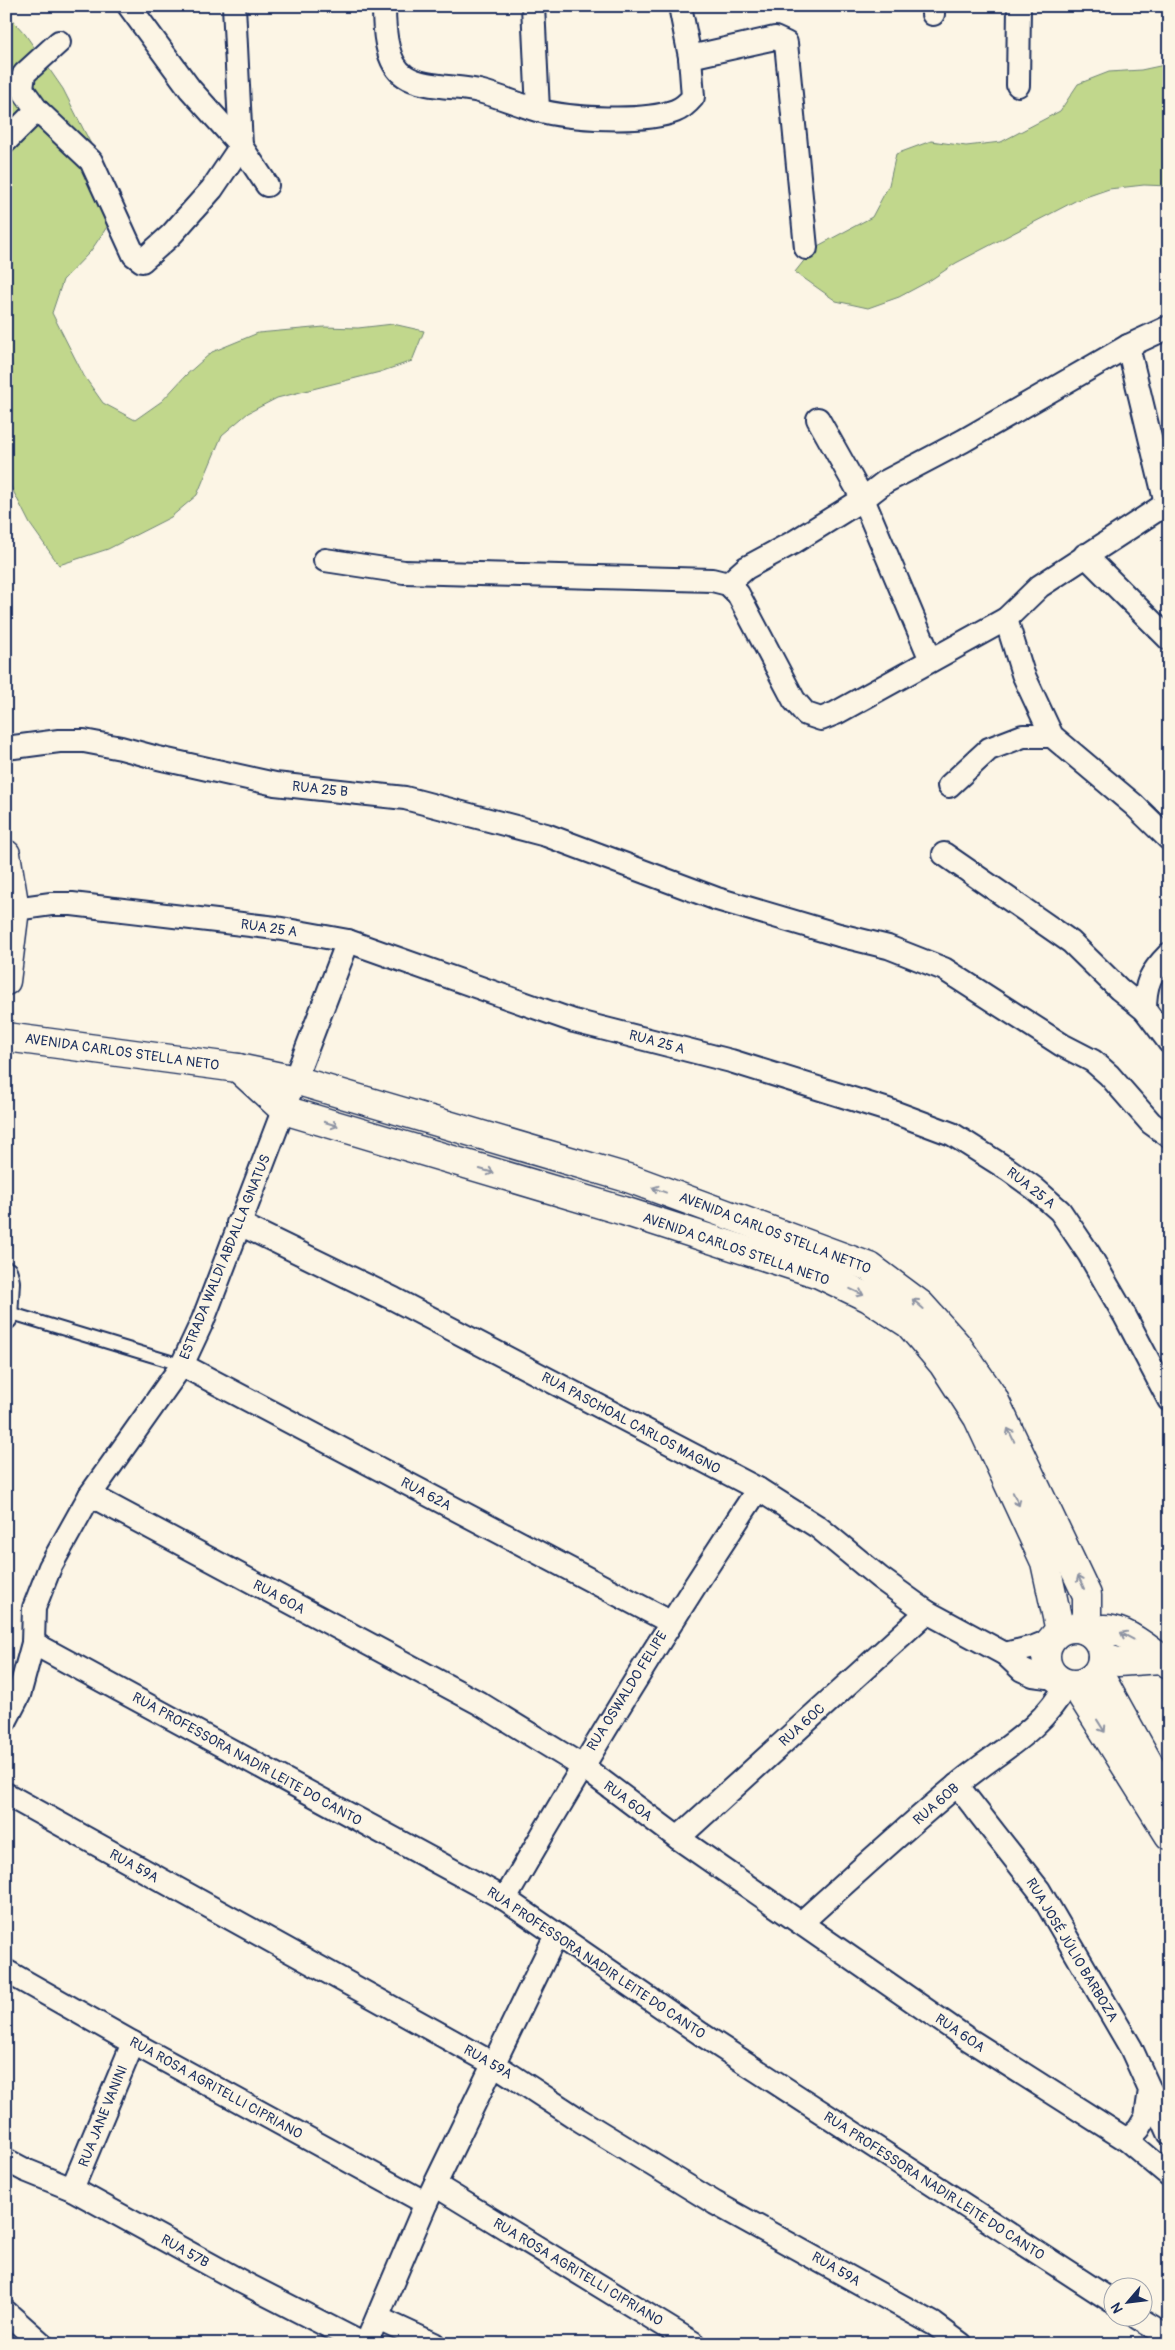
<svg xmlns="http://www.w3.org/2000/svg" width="1175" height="2350" font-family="Pangolin,sans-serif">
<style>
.green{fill:#c1d78c;stroke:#6e8375}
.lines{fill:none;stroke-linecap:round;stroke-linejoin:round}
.service-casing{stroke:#1b2f5e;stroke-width:15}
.minor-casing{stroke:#1b2f5e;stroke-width:26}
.tertiary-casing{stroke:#1b2f5e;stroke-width:31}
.service{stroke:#fcf5e5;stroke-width:11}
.minor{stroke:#fcf5e5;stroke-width:22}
.tertiary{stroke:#fcf5e5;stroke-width:28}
.oneway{stroke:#8c92a2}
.labels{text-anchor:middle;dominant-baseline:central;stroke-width:4;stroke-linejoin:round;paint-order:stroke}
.street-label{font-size:14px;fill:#1b2f5e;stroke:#fcf5e5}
</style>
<rect width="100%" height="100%" fill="#fcf5e5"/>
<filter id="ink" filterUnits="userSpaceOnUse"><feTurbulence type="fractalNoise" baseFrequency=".02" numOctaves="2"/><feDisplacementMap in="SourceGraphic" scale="10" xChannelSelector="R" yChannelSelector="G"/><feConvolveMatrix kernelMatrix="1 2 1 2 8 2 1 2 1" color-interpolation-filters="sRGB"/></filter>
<g filter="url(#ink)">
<g class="green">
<path d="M6 13 25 34 63 89 95 152 109 224 90 252 63 280 52 313 84 376 103 403 135 420 162 401 186 375 212 352 258 333 324 327 358 328 393 324 424 331 412 361 380 372 277 398 248 413 222 435 197 495 171 517 108 549 59 565 30 524 6 477Z"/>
<path d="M1169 64V186L1144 185 1109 189 1077 200 956 263 929 281 899 297 868 308 836 301 795 272 814 248 872 217 889 185 896 154 931 141 966 146 1001 142 1060 111 1078 84 1109 72 1141 70Z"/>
</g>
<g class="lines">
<g class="service-casing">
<path id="service" d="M7 1312 182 1365"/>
</g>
<g class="minor-casing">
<g id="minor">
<path d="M129 6 190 89 241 146 267 185"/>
<path d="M384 6C384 27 385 63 405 76 422 88 459 86 479 91 499 96 517 104 537 110 570 119 643 123 675 111 683 108 688 103 693 97L690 57 680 6"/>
<path d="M533 6 538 110"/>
<path d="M933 14V6"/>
<path d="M59 42 24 74 22 89 37 110 91 161 134 255 142 261 171 235 212 189 241 146 234 6"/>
<path d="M690 57 775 38 786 43 806 248"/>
<path d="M1018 85 1019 6"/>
<path d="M6 141 37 110"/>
<path d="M1128 346 1166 504"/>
<path d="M818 419 863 499 931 660"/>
<path d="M1085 555 1169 639"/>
<path d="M325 560 404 572 712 580 728 584 738 594 794 700 806 714 821 719 836 713 1006 619 1040 586 1169 502"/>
<path d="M728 584 746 568 794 542 863 499 885 482 963 441 1128 346 1169 327"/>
<path d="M1006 619 1023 674 1052 736 1134 805 1169 839"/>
<path d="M6 748 59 741H84L121 748 158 758 275 784 405 798 546 835 717 899 839 935 888 947 944 969 1062 1045 1093 1061 1109 1075 1151 1123 1169 1136"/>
<path d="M949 786 989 749 1023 736H1052"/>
<path d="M944 854 1071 942 1119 989 1145 1010 1169 1042"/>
<path d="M15 909 51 904H72L276 928 348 941 574 1021 731 1061 888 1110 952 1134 1009 1170 1034 1188 1060 1211 1089 1254 1125 1316 1169 1400"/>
<path d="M1145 1010C1145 983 1150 973 1169 954"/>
<path d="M238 1223 394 1299 758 1489 818 1527 880 1578 927 1612 1005 1654 1022 1670 1033 1675 1055 1678"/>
<path d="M6 1273 8 1282 6 1318"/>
<path d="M182 1365 670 1622"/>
<path d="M90 1495 479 1703 582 1766 678 1838 965 2037 1127 2140 1139 2129 1146 2117 1150 2090 1131 2048 1039 1890 957 1785"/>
<path d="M33 1643 505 1899 701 2034 1112 2301"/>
<path d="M1005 1654 1034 1647 1049 1641"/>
<path d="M6 1720 19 1695 33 1643 34 1608 50 1567 90 1495 182 1365 203 1320 348 941"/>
<path d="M6 1794 494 2064 578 2119 715 2203 934 2324 961 2344"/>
<path d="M678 1838 927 1612"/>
<path d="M505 1899C585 1760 669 1623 758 1489"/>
<path d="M801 1923C852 1877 903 1830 956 1786 998 1750 1038 1735 1067 1684"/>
<path d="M6 1971 133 2043 426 2203"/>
<path d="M1150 2090 1169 2133"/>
<path d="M1127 2140 1169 2175"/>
<path d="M6 2160 25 2170 72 2189 242 2282 363 2344"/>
<path d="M435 2185 695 2344"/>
<path d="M72 2189 133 2043"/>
<path d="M6 2312 42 2344"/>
<path d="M378 2318 434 2344"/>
<path d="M1138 2318 1169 2337"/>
<path d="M366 2344 426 2203 556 1935"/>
</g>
</g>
<g class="tertiary-casing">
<g id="tertiary">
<path d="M6 854 15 909 6 981"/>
<path d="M6 1037 238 1068 295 1080 631 1179 870 1267 921 1305 957 1345 993 1397 1087 1595V1614L1083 1629"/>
<path d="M238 1068 284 1110 624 1211 819 1274 869 1298 909 1324 943 1364 978 1418 1045 1562 1060 1631"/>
<circle cx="1074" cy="1656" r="28"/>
<path d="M1089 1632C1119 1620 1145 1648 1169 1664"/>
<path d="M1102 1657 1118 1662 1161 1659"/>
<path d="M1098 1672 1169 1800"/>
<path d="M1075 1685 1169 1835"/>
</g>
</g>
<use href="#service" class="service"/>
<use href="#minor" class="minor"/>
<use href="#tertiary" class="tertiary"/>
</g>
<defs><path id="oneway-shaft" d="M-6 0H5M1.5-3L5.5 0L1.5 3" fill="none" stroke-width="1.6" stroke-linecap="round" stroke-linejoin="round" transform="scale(1.25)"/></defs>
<g class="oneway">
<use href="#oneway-shaft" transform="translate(331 1124) rotate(17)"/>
<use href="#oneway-shaft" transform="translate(487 1171) rotate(16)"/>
<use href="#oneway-shaft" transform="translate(659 1190) rotate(-160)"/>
<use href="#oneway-shaft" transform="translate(857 1292) rotate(25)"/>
<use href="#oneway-shaft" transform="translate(918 1304) rotate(-139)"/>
<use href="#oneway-shaft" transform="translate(1011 1435) rotate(-116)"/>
<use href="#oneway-shaft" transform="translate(1016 1499) rotate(65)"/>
<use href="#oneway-shaft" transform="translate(1081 1582) rotate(-114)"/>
<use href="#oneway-shaft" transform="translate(1127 1636) rotate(-152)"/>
<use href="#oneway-shaft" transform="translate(1101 1726) rotate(58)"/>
</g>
</g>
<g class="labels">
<g class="street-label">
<text transform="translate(320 789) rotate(6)">RUA 25 B</text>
<text transform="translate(269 928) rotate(8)">RUA 25 A</text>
<text transform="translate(657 1042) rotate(15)">RUA 25 A</text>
<text transform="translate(122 1052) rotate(8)">AVENIDA CARLOS STELLA NETO</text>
<text transform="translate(1031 1188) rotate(38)">RUA 25 A</text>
<text transform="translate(775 1233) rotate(21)">AVENIDA CARLOS STELLA NETTO</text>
<text transform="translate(736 1249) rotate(19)">AVENIDA CARLOS STELLA NETO</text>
<text transform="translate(225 1257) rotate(-68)">ESTRADA WALDI ABDALLA GNATUS</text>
<text transform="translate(631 1423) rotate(28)">RUA PASCHOAL CARLOS MAGNO</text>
<text transform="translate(426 1494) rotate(28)">RUA 62A</text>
<text transform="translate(279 1597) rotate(28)">RUA 60A</text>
<text transform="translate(627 1691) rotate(-58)">RUA OSWALDO FELIPE</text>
<text transform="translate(802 1725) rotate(-42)">RUA 60C</text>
<text transform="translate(247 1759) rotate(29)">RUA PROFESSORA NADIR LEITE DO CANTO</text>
<text transform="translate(628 1801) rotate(37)">RUA 60A</text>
<text transform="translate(936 1804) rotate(-41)">RUA 60B</text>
<text transform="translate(134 1866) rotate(29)">RUA 59A</text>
<text transform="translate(1072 1950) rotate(59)">RUA JOSÉ JÚLIO BARBOZA</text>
<text transform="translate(596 1963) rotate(34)">RUA PROFESSORA NADIR LEITE DO CANTO</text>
<text transform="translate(960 2033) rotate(34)">RUA 60A</text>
<text transform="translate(488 2062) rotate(30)">RUA 59A</text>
<text transform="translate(216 2088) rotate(29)">RUA ROSA AGRITELLI CIPRIANO</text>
<text transform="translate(103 2116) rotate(-68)">RUA JANE VANINI</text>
<text transform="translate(934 2186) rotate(33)">RUA PROFESSORA NADIR LEITE DO CANTO</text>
<text transform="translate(185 2251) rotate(29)">RUA 57B</text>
<text transform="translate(836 2269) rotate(30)">RUA 59A</text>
<text transform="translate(578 2272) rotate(31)">RUA ROSA AGRITELLI CIPRIANO</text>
</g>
</g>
<rect width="1175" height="2350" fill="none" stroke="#fcf5e5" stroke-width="25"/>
<rect x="12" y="12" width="1150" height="2325" fill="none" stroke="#1b2f5e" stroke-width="2" filter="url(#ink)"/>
<g transform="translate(1128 2302) rotate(242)"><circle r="24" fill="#fcf5e5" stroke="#a2a6af"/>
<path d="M0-4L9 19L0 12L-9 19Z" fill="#1b2f5e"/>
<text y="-8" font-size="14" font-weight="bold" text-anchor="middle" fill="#1b2f5e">N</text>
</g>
</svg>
